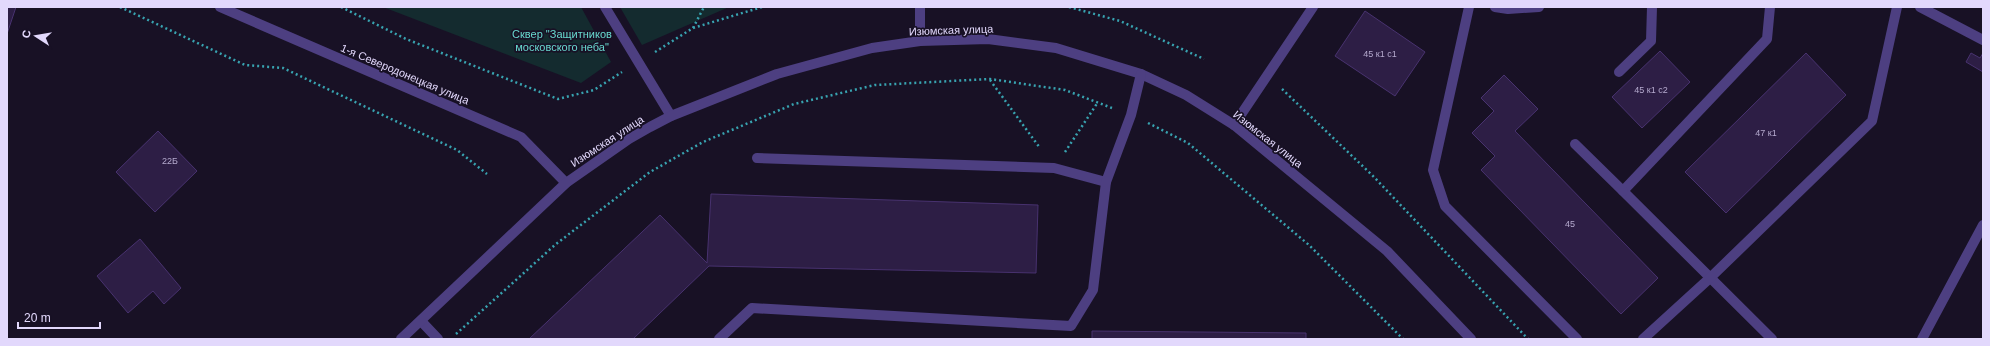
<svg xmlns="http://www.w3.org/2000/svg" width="1990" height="346" font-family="Helvetica,sans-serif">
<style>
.green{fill:#142b2f}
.building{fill:#2d1e45;stroke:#48326f}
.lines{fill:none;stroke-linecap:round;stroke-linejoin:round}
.path{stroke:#38a3b0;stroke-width:2.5;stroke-dasharray:2 3;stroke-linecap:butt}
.minor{stroke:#4d3f81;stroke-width:10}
.labels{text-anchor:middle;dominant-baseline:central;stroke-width:3.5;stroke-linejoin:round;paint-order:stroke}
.number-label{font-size:9px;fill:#b5aace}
.street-label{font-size:11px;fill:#e2d8fc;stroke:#181125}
.park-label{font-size:11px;fill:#68d8cf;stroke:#181125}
</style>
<rect width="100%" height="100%" fill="#181125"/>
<g class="green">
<path d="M383 7H581L611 62 581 83Z"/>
<path d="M620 7H729L642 45Z"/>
</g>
<g class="building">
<path d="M7 7H16L7 34Z"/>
<path d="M1365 11 1425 52 1395 96 1335 56Z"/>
<path d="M1660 51 1690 82 1642 128 1612 97Z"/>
<path d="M1806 53 1846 95 1726 213 1685 172Z"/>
<path d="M1971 53 1980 58 1983 53V72L1966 62Z"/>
<path d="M1504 75 1538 109 1515 131 1658 278 1621 314 1481 170 1495 156 1472 133 1494 111 1481 98Z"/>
<path d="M158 131 197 171 155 212 116 172Z"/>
<path d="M711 194 1038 205 1036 273 709 266 633 339H529L660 215 707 263Z"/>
<path d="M140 239 181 288 164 304 153 291 128 313 97 276Z"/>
<path d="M1092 331 1306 333V339H1092Z"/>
</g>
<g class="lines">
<g class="path">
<path d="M120 7 245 65 283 68 457 150 487 174"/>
<path d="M341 7 406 39 558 99 594 90 622 72"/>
<path d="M1069 7 1120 21 1204 59"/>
<path d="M693 28 704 7"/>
<path d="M655 52 693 28 762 7"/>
<path d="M990 80 1040 148"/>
<path d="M1282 89 1373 176 1528 339"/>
<path d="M1148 123 1188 143 1309 245 1403 339"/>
<path d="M1065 152 1098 102"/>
<path d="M456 334 556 244 650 172 703 142 794 104 875 85 990 79 1065 90 1112 108"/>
</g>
<g class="minor">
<path d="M220 7 521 137 566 183"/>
<path d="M605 7 671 116"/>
<path d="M1469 7 1433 170 1445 206 1577 339"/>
<path d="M1495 7 1508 9 1539 7"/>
<path d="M1770 7 1767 39 1623 191 1772 339"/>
<path d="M1920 7 1983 40"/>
<path d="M920 41V7"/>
<path d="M1619 72 1651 41 1652 7"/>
<path d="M1234 125 1313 7"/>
<path d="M1575 144 1623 191"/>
<path d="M757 158 1054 168 1106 182"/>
<path d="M421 321 438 339"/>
<path d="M401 339 566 183 629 139 650 127 671 116 777 74 872 48 920 41 988 39 1056 48 1141 74 1186 95 1234 125 1387 251 1471 339"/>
<path d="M719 339 752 308 1071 326 1093 290 1106 182 1131 115 1141 74"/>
<path d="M1643 339 1711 277 1872 121 1897 7"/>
<path d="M1922 339 1983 225"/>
</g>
</g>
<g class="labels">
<g class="number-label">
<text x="1380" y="54">45 к1 с1</text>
<text x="1651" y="90">45 к1 с2</text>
<text x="1766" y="133">47 к1</text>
<text x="170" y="161">22Б</text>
<text x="1570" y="224">45</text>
</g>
<g class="street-label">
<text transform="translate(951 30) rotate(-2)">Изюмская улица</text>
<text transform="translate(405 74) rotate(23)">1-я Северодонецкая улица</text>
<text transform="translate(1268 139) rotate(38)">Изюмская улица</text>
<text transform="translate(607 141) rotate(-33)">Изюмская улица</text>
</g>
<g class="park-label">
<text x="562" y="34">Сквер "Защитников<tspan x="562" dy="13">московского неба"</tspan></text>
</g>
</g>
<rect width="1990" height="346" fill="none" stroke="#e2d8fc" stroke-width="16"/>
<g transform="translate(36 36) rotate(282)" stroke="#181125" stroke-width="3" paint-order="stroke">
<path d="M0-3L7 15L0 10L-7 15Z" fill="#e2d8fc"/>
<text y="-6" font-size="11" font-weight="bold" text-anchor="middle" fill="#e2d8fc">С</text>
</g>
<path d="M18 322v6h82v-6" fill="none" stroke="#e2d8fc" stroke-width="2"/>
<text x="24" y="322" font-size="12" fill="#e2d8fc" stroke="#181125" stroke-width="3" paint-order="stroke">20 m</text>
</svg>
